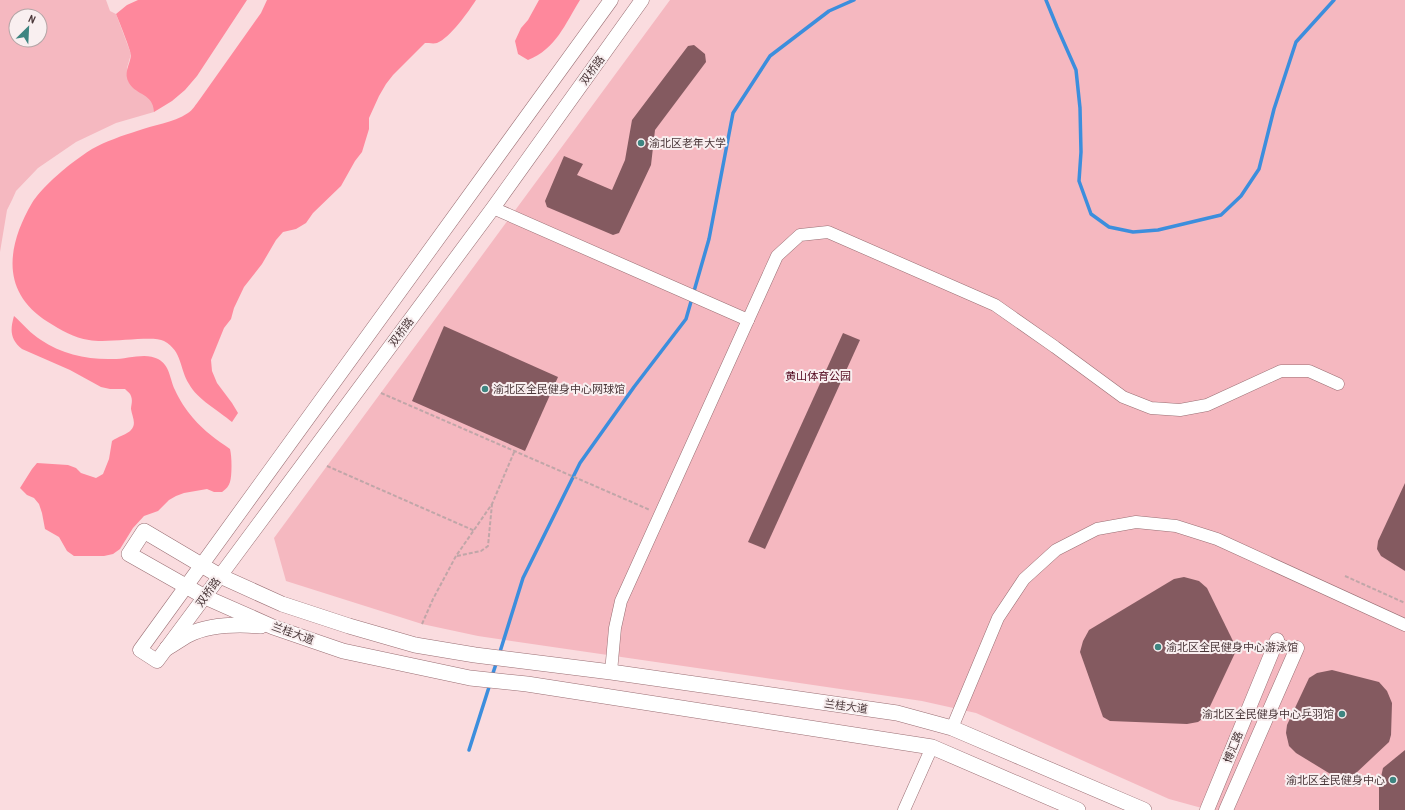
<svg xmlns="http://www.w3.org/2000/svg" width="1405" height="810" font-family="'Archivo Narrow','Noto Sans SC',sans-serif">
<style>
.green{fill:#f5b8c0;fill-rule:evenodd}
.forest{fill:#fe889c}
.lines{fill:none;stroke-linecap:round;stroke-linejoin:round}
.stream{stroke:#3c8edd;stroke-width:3.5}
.building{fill:#845a60}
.service-casing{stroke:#996e73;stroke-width:6}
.tertiary-casing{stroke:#996e73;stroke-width:13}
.secondary-casing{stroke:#996e73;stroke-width:15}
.primary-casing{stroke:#996e73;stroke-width:16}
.path{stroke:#c0a6a8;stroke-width:2;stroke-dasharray:4 2;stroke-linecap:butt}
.service{stroke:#fff;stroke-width:5}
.tertiary{stroke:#fff;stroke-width:12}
.secondary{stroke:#fff;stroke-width:14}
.primary{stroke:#fff;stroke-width:15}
.poi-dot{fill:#3e8581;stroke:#f9eff0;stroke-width:1.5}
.labels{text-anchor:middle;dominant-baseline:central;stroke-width:4;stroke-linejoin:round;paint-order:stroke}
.street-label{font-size:11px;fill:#493638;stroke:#f9eff0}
.poi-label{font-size:11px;fill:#493638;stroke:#f9eff0;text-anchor:start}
.park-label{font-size:11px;fill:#51081e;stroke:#f9eff0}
</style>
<rect width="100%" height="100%" fill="#fadcdf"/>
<g class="green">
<path d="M0 0H106L110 11 116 14 131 54 127 68 136 89 150 98 154 106V112L116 123 76 142 38 168 16 191 12 200 7 210 0 252ZM16 16H40V40H16Z"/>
<path d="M670 0H1405V810H1209L1169 799 976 713 922 701 478 636 422 624 286 581 274 538Z"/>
</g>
<g class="forest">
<path d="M138 0H247L197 76 185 90 172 101 154 112C153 93 137 96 129 83 123 73 130 65 131 55 131 51 119 21 116 14L127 5Z"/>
<path d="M267 0H476C469 11 450 38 437 43 434 44 428 43 425 43L393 75 386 84 379 96 369 118V129L362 152 355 161 341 186 313 213 306 223 296 229 283 232 276 240 262 264 244 287 234 308 231 319 224 328 211 360 212 371 217 383 232 403 238 413 232 422C219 411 197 399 189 384 179 368 183 352 164 341 152 335 107 344 89 340 74 338 61 330 48 322 0 292 7 246 32 203 40 190 60 172 72 163 79 158 85 153 92 149 104 142 124 135 137 131 153 125 173 123 188 113 193 110 196 104 200 99L261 13Z"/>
<path d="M539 0H580C565 24 556 49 528 60L518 54 515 41 521 28 528 20Z"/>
<path d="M14 316C23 324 31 334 41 340 61 354 89 360 113 359 127 359 146 352 158 359 170 365 170 380 175 390 179 399 186 410 193 418 204 431 217 440 230 449 232 457 232 475 230 482 229 486 226 489 222 492H214L207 489 184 493 176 496 169 500 158 511 144 516 133 528 120 549 113 554 104 556H74L67 551 59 537 45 529 42 513 39 504 34 498 27 495 20 488 32 469 37 463 68 465 76 468 81 473 96 478 103 474 109 459 112 441C117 437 128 434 131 430 137 424 132 416 131 409 131 405 133 401 131 396 130 393 128 392 125 389H110L101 387 70 370 22 349C10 339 10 330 14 316Z"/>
</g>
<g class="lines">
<g class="stream">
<path d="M1046 0 1057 27 1076 70 1080 108 1081 152 1079 181 1091 214 1109 227 1133 232 1158 230 1221 215 1241 196 1259 169 1274 109 1296 42 1334 0"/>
<path d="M499 655 523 578 580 463 634 387 686 319 709 239 733 113 770 56 829 11 854 0"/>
<path d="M492 676 497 661"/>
<path d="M469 750 490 684"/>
</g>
</g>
<g class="building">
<path d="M694 45 705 54 706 62 655 130 651 165 619 233 613 235 547 207 545 201 564 156 583 164 577 175 612 190 625 160 632 120 688 46Z"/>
<path d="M444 326 558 377 525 451 412 401Z"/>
<path d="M843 333 860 340 765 549 748 542Z"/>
<path d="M1405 483V571L1381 556 1377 549 1378 541Z"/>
<path d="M1184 577 1199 581 1207 588 1233 641 1235 653 1205 717 1198 722 1187 724 1110 721 1103 717 1080 652 1083 641 1089 630 1174 579Z"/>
<path d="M1332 670 1379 682 1387 691 1392 703 1391 735 1389 742 1355 774 1345 779 1337 778 1296 753 1289 746 1286 733 1287 725 1309 678 1317 673Z"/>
<path d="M1405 750V810H1379V786L1383 768Z"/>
</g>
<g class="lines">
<g class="service-casing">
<path id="service" d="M1277 640 1296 647"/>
</g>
<g class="tertiary-casing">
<g id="tertiary">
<path d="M493 208 748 320"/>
<path d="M611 672 615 628 621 601 777 256 800 235 828 232 995 305 1055 347 1123 397 1151 408 1180 410 1207 405 1281 371H1309L1338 384"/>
<path d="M952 728 998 618 1024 579 1056 550 1097 529 1136 522 1176 526 1217 539 1405 625"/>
<path d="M904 810 932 747"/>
</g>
</g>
<g class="secondary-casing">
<g id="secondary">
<path d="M611 0 140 650 157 661 493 208 642 0"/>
<path d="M1207 810 1277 640"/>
<path d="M1226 810 1297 648"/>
</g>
</g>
<g class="primary-casing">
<g id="primary">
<path d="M167 648C174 644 181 639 188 635 210 624 237 624 261 626"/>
<path d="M1078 810 932 747 527 684 470 678 343 651 273 627 205 597 129 554 144 531 220 576 282 604 349 626 415 645 475 655 611 672 897 713 952 728 1144 810"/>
</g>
</g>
<g class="path">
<path d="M381 393 650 510"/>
<path d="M327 466 475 531"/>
<path d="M457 556 481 551 488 546 492 504"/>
<path d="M1345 576 1405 603"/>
<path d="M422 624 433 599 456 556 492 504 515 450"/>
</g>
<use href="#service" class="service"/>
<use href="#tertiary" class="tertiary"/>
<use href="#secondary" class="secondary"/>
<use href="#primary" class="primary"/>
</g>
<g class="poi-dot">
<circle cx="641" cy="143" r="4"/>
<circle cx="485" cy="389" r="4"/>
<circle cx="1158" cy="647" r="4"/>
<circle cx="1342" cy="714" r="4"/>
<circle cx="1393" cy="780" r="4"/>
</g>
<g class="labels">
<g class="street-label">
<text transform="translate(592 70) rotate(-54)">双桥路</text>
<text transform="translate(401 332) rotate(-53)">双桥路</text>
<text transform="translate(208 592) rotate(-54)">双桥路</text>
<text transform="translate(293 633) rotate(20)">兰桂大道</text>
<text transform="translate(846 706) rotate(8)">兰桂大道</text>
<text transform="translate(1233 747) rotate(-68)">博汇路</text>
</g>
<g class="poi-label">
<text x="649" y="143">渝北区老年大学</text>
<text x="493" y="389">渝北区全民健身中心网球馆</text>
<text x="1166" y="647">渝北区全民健身中心游泳馆</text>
<text x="1334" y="714" text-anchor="end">渝北区全民健身中心乒羽馆</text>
<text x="1385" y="780" text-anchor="end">渝北区全民健身中心</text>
</g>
<g class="park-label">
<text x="818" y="376">黄山体育公园</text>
</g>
</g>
<g transform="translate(28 28) rotate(24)"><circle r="19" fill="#f9eff0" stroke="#b3a5a6"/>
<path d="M0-3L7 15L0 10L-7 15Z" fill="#3e8581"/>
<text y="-6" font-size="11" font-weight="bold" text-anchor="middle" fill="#493638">N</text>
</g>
</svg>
